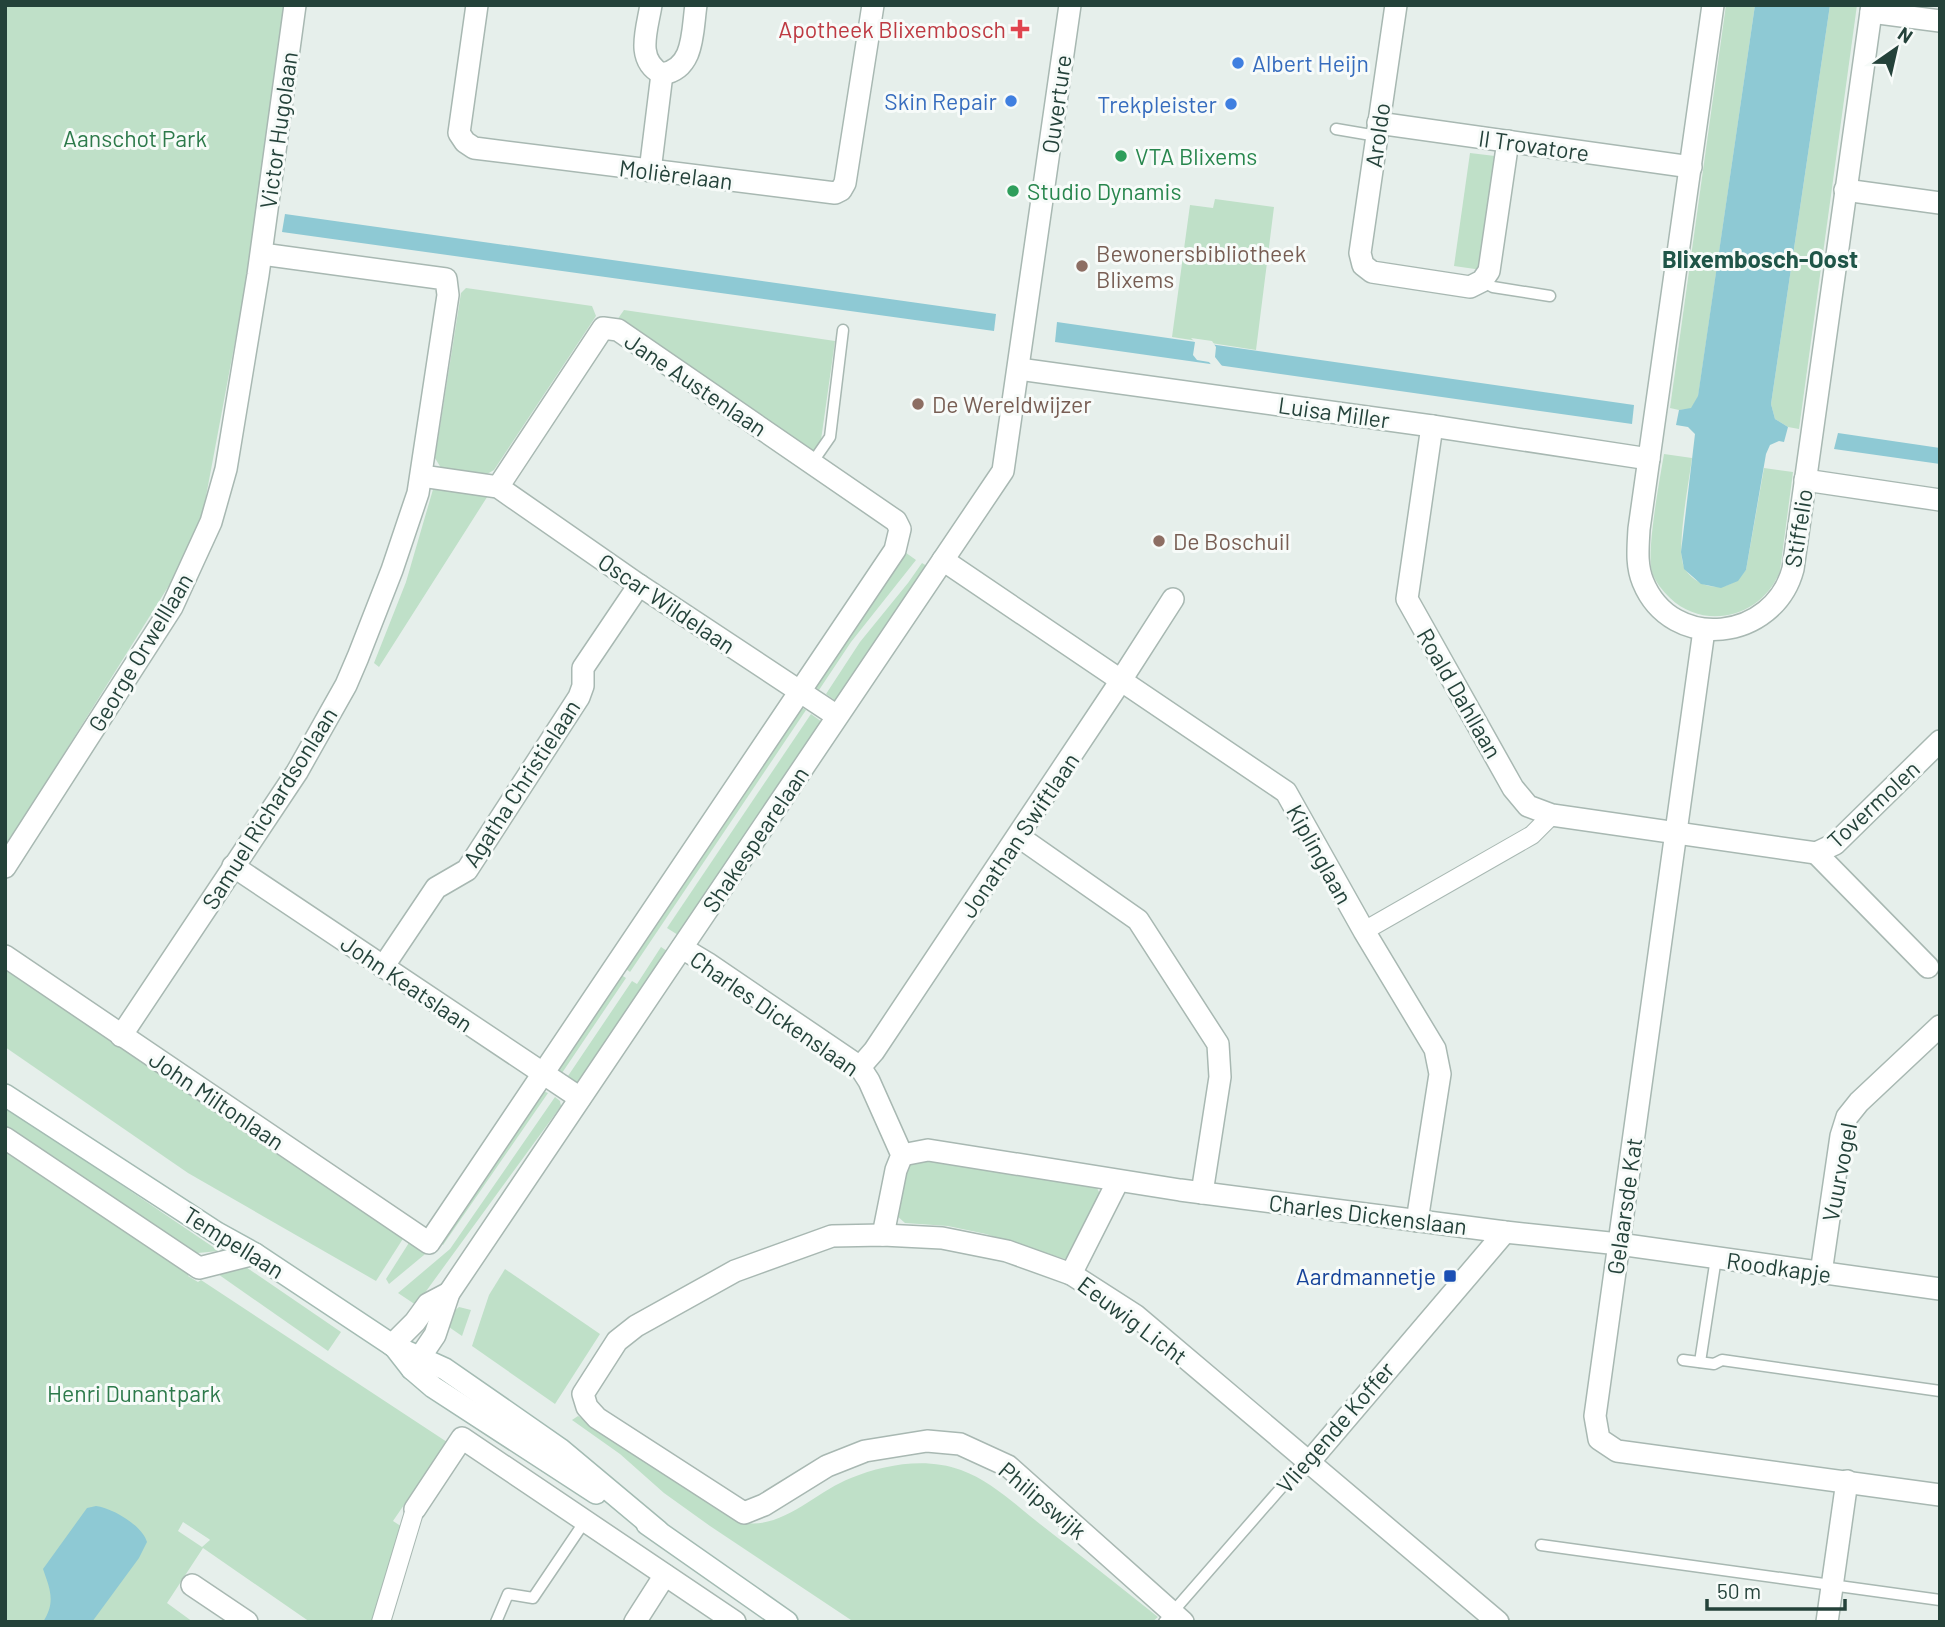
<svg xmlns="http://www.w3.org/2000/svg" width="1945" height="1627" font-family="Barlow,sans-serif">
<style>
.green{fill:#bfe0c8;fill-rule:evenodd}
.water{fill:#8ec9d4}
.pier{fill:#e6efeb}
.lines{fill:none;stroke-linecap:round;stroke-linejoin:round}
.service-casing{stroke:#a8b8b2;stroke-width:13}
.pedestrian-casing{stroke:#a8b8b2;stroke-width:20}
.minor-casing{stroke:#a8b8b2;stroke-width:24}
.tertiary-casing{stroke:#a8b8b2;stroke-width:24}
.secondary-casing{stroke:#a4bbb3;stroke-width:24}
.service{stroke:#fff;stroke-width:10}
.pedestrian{stroke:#fff;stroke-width:18}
.minor{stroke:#fff;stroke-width:21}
.tertiary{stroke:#fff;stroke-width:21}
.secondary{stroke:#fff;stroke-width:21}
.health-dot{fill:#e0444e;stroke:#f7fbf9;stroke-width:2.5}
.shop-dot{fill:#3f7fe0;stroke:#f7fbf9;stroke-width:2.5}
.leisure-dot{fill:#2e9e5b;stroke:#f7fbf9;stroke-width:2.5}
.education-dot{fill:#8d6e63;stroke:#f7fbf9;stroke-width:2.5}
.transit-dot{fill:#1a4fb4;stroke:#f7fbf9;stroke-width:2.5}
.labels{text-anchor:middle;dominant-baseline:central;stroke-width:6;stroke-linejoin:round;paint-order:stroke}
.health-label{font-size:23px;fill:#be3a42;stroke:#f7fbf9;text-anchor:end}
.shop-label{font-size:23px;fill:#366cbe;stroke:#f7fbf9;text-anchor:end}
.street-label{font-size:23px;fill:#24423a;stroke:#f7fbf9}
.park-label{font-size:23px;fill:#2d7a4b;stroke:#f7fbf9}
.leisure-label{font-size:23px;fill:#27864d;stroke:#f7fbf9;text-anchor:start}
.education-label{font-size:23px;fill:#785e54;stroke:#f7fbf9;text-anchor:start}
.transit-label{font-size:23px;fill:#164399;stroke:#f7fbf9;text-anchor:end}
.neighbourhood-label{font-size:24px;font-weight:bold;fill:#1f5548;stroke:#f7fbf9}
</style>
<rect width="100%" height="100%" fill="#e6efeb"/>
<g class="green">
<path d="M5 5H286L243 299 198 539 5 848Z"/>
<path d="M1726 5H1755L1698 397 1691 409 1679 410 1670 408Z"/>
<path d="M1830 5H1857L1799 429 1788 427 1775 419 1771 404Z"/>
<path d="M1470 153 1495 156 1497 162 1482 270 1454 266Z"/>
<path d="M1215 199 1274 207 1256 350 1172 337 1190 205 1213 208Z"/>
<path d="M466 288 592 306 596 316 494 470 487 474 441 468 435 458 461 293Z"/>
<path d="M624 310 835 341 821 440 814 452 617 320Z"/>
<path d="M1664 454 1692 458C1689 482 1676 548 1684 567 1688 576 1700 584 1709 586 1726 589 1736 583 1746 570L1764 468 1793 472 1780 571C1763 616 1706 632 1670 598 1663 591 1655 582 1652 572 1646 552 1660 478 1664 454Z"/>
<path d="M434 486 489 494 379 667 374 663 406 582Z"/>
<path d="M902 550 916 560 851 642 819 690 815 687Z"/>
<path d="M922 563 927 566 836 701 826 694 860 642 908 583Z"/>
<path d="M799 706 806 710 630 972 622 966Z"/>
<path d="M811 714 822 722 678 935 667 928Z"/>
<path d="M661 947 667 951 577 1083 568 1076 632 981 637 984Z"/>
<path d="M5 964 406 1234 376 1281 188 1173 5 1047Z"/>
<path d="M618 973 626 978 562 1073 557 1069Z"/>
<path d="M543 1091 548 1093 443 1245 437 1240Z"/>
<path d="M555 1097 560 1101 561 1106 416 1305 398 1293 450 1249Z"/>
<path d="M5 1106 219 1251 187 1254 5 1132Z"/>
<path d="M5 1147 190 1273 188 1276 198 1282 201 1280 447 1442 393 1521 410 1532 377 1622H310L203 1548 167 1603 193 1622H5ZM183 1522 209 1539 210 1540 202 1547 178 1531Z"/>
<path d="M921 1158 1094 1182 1102 1198 1075 1253 1065 1259 986 1234 948 1226 905 1223 896 1215 901 1168Z"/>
<path d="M412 1238 430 1250 389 1284 386 1279Z"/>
<path d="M240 1263 341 1332 328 1351 215 1272Z"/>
<path d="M505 1269 600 1334 555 1404 472 1346 489 1295Z"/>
<path d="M459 1307 471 1310 462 1336 446 1325 453 1312Z"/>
<path d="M578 1416 746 1523C784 1528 817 1491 851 1478 884 1464 927 1457 961 1470 991 1481 1016 1505 1040 1524 1080 1555 1119 1586 1158 1617L1152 1622H854L710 1526 664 1493 620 1454 572 1420Z"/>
</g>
<g class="water">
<path d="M1755 5H1830L1771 404 1775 419 1788 427 1784 442 1779 441 1770 445 1766 454 1746 570 1738 581 1721 588 1701 584 1684 569 1681 552 1695 434 1688 427 1676 425 1679 410 1691 408 1698 396Z"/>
<path d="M285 214 996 314 994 331 282 232Z"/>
<path d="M1057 322 1634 405 1632 424 1055 342Z"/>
<path d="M1838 433 1940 448V464L1834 449Z"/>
<path d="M96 1506C112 1508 142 1525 147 1542L139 1558 92 1622H43C56 1602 50 1589 43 1569L87 1508Z"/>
</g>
<path class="pier" d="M1191 338 1212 341 1216 347 1215 357 1222 366V369L1214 368 1209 362 1197 360 1193 355 1195 342Z"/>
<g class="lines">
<g class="service-casing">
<g id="service">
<path d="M1336 129 1377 136"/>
<path d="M1482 281 1493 287 1550 296"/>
<path d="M812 463 830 437 843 330"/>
<path d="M1683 1360 1714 1364 1722 1360 1940 1391"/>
<path d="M1700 1362 1716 1258"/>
<path d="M1541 1545 1940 1600"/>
<path d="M496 1622 508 1594 533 1598 585 1521"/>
<path d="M1164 1622 1301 1465 1310 1461"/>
</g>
</g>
<g class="pedestrian-casing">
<g id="pedestrian">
<path d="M1364 931 1532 835 1552 815"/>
<path d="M381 1622 415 1509"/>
</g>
</g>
<g class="minor-casing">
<g id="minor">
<path d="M477 5 459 133 465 142 474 148 835 193 841 190 845 183 873 5"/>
<path d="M651 5C647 30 635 60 662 74 695 69 692 31 696 5"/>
<path d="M1396 5 1360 253 1363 265 1372 272 1470 287 1482 281 1489 271 1508 141"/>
<path d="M1713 5 1639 529C1638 548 1636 565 1643 582 1672 653 1774 641 1793 569L1872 5"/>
<path d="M1871 12 1940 21"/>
<path d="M1378 123 1691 167"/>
<path d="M650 171 662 74"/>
<path d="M1845 190 1940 203"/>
<path d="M1019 369 1432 426 1649 459"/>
<path d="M1432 426 1407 599 1513 788 1528 806 1552 815 1816 853 1835 844 1940 741"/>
<path d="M422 476 498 487 639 585 837 716"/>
<path d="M1805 480 1940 500"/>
<path d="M943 560 1286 792 1364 931 1435 1049 1440 1074 1417 1221"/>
<path d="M1704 630 1595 1416 1599 1439 1617 1451 1940 1495"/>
<path d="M1018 836 1138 920 1218 1044 1220 1077 1202 1193"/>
<path d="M1816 853 1928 967"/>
<path d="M233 866 580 1098"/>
<path d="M5 867 172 607 211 522 226 469 258 275 295 5"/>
<path d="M682 948 707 963 860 1067 869 1081 902 1155 896 1170 883 1235"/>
<path d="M5 956 429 1243 895 550 900 529 896 521 618 330 603 328 498 487"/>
<path d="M383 967 436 888 467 870 579 697 583 686V668L639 585"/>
<path d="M121 1036 297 772 346 685 358 657 392 570 418 493 448 295 446 279 262 254"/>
<path d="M860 1067 874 1051 1114 691 1173 599"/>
<path d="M5 1138 199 1268 255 1254"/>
<path d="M902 1155 928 1150 1180 1190 1505 1232 1619 1244 1940 1289"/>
<path d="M1821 1273 1841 1136 1847 1117 1859 1102 1940 1026"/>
<path d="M1071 1274 1118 1181"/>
<path d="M1310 1461 1505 1232"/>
<path d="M415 1509 462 1438 735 1622"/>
<path d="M192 1585 247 1622"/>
<path d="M635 1622 665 1575"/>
<path d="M1183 1622 1008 1466 960 1444 927 1441 865 1451 827 1466 764 1505 744 1513 597 1418 587 1407 583 1394 617 1341 636 1326 735 1271 832 1236 883 1235 942 1238 1007 1251 1071 1274 1135 1315 1498 1622"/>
<path d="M1827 1622 1847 1481"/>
</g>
</g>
<g class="tertiary-casing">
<g id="tertiary">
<path d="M392 1345 415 1322 428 1304 449 1293"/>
<path d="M412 1369 435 1335 449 1293 1003 471 1070 5"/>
</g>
</g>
<g class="secondary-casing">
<g id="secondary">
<path d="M5 1095 217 1233 255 1254 392 1345 445 1369 560 1449 658 1531"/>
<path d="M394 1346 412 1369 433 1387 596 1493"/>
<path d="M647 1524 787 1622"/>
</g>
</g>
<use href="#service" class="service"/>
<use href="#pedestrian" class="pedestrian"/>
<use href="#minor" class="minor"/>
<use href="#tertiary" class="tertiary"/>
<use href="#secondary" class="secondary"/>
</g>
<path class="health-dot" d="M1016.5 18.5h7v7h7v7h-7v7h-7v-7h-7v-7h7z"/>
<g class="shop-dot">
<circle cx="1238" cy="63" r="7"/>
<circle cx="1011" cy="101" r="7"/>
<circle cx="1231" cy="104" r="7"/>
</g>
<g class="leisure-dot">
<circle cx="1121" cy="156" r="7"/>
<circle cx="1013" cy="191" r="7"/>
</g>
<g class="education-dot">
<circle cx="1082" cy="266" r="7"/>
<circle cx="918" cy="404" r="7"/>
<circle cx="1159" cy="541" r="7"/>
</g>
<rect class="transit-dot" x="1443" y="1269" width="14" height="14" rx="3.5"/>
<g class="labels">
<g class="health-label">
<text x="1006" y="29">Apotheek Blixembosch</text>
</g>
<g class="shop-label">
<text x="1252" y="63" text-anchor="start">Albert Heijn</text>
<text x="997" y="101">Skin Repair</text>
<text x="1217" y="104">Trekpleister</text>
</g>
<g class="street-label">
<text transform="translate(1056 104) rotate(-82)">Ouverture</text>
<text transform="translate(278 130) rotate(-82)">Victor Hugolaan</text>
<text transform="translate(1377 135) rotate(-82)">Aroldo</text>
<text transform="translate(1534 145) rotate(8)">Il Trovatore</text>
<text transform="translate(676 174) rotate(7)">Molièrelaan</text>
<text transform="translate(696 384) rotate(34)">Jane Austenlaan</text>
<text transform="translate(1334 412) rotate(8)">Luisa Miller</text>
<text transform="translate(1798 528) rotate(-81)">Stiffelio</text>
<text transform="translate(667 603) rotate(34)">Oscar Wildelaan</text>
<text transform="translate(140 652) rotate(-59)">George Orwelllaan</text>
<text transform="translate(1460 693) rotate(60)">Roald Dahllaan</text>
<text transform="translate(521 783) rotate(-57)">Agatha Christielaan</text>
<text transform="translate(1873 804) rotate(-43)">Tovermolen</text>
<text transform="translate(269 808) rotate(-58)">Samuel Richardsonlaan</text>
<text transform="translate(1019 835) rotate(-56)">Jonathan Swiftlaan</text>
<text transform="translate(755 839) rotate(-56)">Shakespearelaan</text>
<text transform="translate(1320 854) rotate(61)">Kiplinglaan</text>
<text transform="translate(407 983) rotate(34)">John Keatslaan</text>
<text transform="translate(775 1013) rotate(35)">Charles Dickenslaan</text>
<text transform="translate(217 1100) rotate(34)">John Miltonlaan</text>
<text transform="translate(1839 1172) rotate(-79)">Vuurvogel</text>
<text transform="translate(1624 1206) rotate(-82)">Gelaarsde Kat</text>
<text transform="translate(1368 1214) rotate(7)">Charles Dickenslaan</text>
<text transform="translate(234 1242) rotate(32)">Tempellaan</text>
<text transform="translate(1779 1267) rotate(8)">Roodkapje</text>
<text transform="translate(1133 1320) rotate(37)">Eeuwig Licht</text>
<text transform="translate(1335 1427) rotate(-49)">Vliegende Koffer</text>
<text transform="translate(1043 1500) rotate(40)">Philipswijk</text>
</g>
<g class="park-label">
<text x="135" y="138">Aanschot Park</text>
<text x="134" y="1393">Henri Dunantpark</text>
</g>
<g class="leisure-label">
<text x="1135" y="156">VTA Blixems</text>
<text x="1027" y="191">Studio Dynamis</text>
</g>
<g class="education-label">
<text x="1096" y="253">Bewonersbibliotheek<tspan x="1096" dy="26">Blixems</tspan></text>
<text x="932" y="404">De Wereldwijzer</text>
<text x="1173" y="541">De Boschuil</text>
</g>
<g class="transit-label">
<text x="1436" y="1276">Aardmannetje</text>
</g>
<g class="neighbourhood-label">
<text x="1760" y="258">Blixembosch-Oost</text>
</g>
</g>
<rect width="1945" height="1627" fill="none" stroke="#24423a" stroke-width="14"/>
<g transform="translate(1896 49) rotate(34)" stroke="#f7fbf9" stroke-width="5" paint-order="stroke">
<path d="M0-5L12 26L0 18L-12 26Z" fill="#24423a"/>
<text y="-10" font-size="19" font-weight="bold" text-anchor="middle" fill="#24423a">N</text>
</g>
<path d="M1707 1599v10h138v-10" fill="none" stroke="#24423a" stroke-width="3.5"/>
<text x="1717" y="1599" font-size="21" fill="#24423a" stroke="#f7fbf9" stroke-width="5" paint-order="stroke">50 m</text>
</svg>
